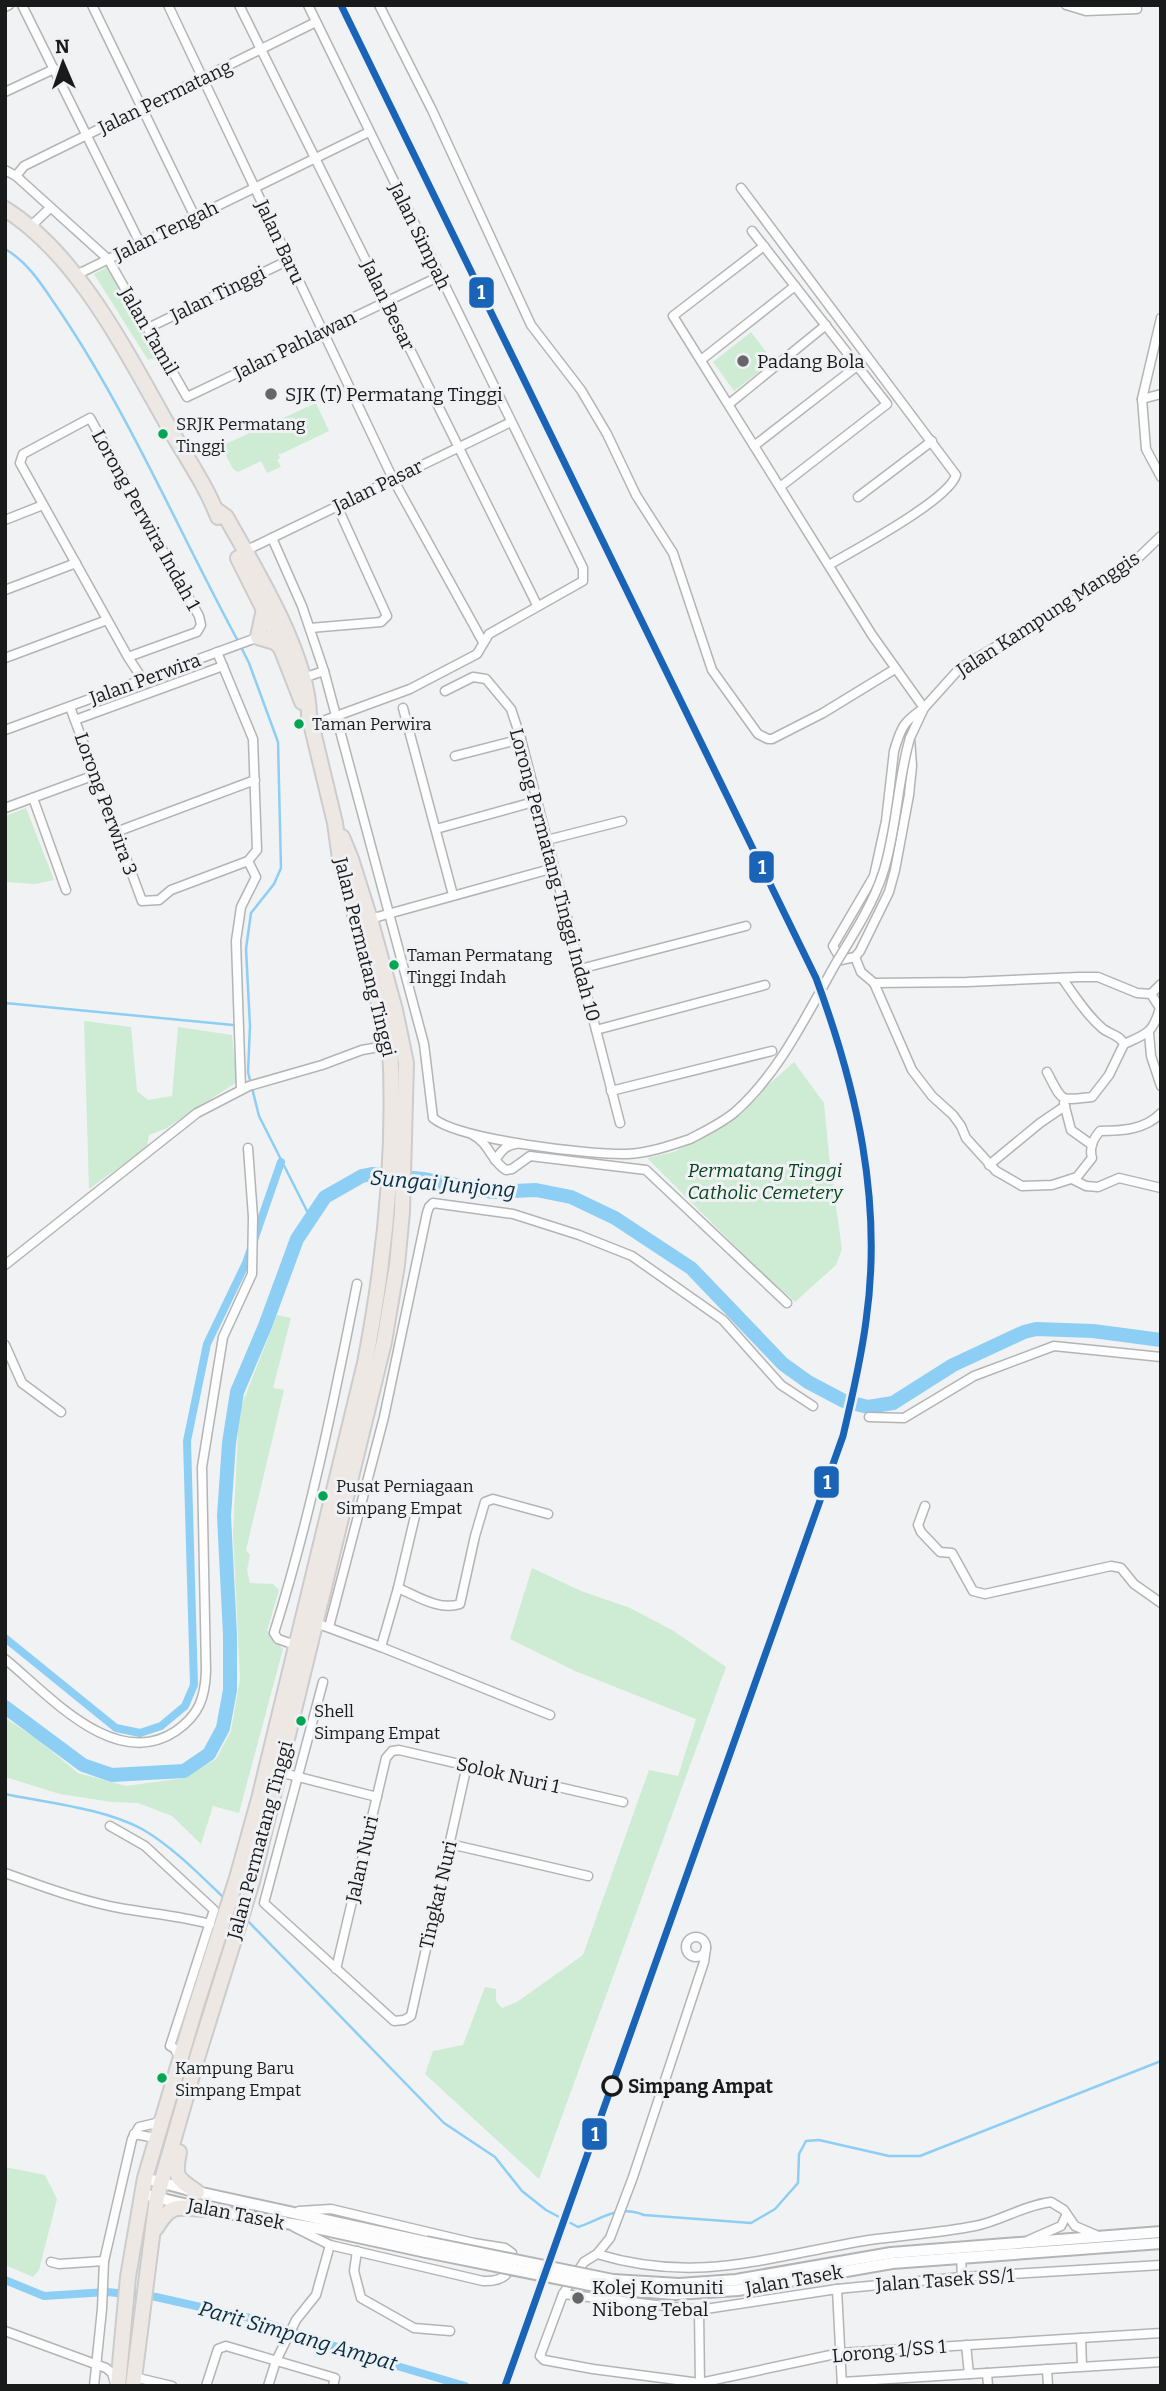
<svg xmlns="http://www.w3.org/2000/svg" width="1166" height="2391" font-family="Bitter,serif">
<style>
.green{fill:#cdecd3}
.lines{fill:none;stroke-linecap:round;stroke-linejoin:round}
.stream{stroke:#8dcef5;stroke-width:2.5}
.canal{stroke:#8dcef5;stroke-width:8}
.river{stroke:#8dcef5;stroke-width:14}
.minor-casing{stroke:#b3b4b5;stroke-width:11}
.secondary-casing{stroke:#b3b4b5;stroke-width:14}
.trunk-casing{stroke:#cccccd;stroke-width:18}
.minor{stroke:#fdfdfd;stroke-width:8}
.secondary{stroke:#fdfdfd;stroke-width:10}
.trunk{stroke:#eee8e4;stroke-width:14}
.minor-bridge-casing{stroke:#b3b4b5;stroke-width:11;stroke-linecap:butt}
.secondary-bridge-casing{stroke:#b3b4b5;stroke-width:14;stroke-linecap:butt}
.minor-bridge{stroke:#fdfdfd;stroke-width:8}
.secondary-bridge{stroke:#fdfdfd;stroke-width:10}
.rail-1-casing{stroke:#f0f1f4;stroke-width:12}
.rail-1{stroke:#1964b7;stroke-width:7}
.poi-dot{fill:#656666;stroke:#f0f1f4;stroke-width:2.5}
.bus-dot{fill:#00a651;stroke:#f0f1f4;stroke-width:2.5}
.stop-dot{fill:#f0f1f4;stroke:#191a1a;stroke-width:3.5}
.labels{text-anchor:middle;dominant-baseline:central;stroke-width:6;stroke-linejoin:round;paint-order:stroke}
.bus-label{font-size:17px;fill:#191a1a;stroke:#f0f1f4;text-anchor:start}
.street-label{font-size:19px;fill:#191a1a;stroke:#f0f1f4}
.poi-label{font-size:19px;fill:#191a1a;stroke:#f0f1f4;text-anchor:start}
.park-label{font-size:19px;font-style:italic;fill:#07441d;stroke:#f0f1f4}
.stop-label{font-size:19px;font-weight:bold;fill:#191a1a;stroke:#f0f1f4;text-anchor:start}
.water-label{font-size:21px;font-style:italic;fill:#032e43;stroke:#f0f1f4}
.line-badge{stroke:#f0f1f4;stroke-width:2.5}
.badge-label{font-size:19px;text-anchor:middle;font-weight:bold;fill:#fff}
</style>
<rect width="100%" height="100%" fill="#f1f2f3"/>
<g class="green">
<path d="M108 267 160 356 148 360 94 274Z"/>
<path d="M751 332 773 361 734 391 713 362Z"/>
<path d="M316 403 329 431 281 454 278 453 280 458 277 460 281 467 267 473 261 461 238 472 233 469 221 446Z"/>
<path d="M26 808 54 880 35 884 5 882V816Z"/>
<path d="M84 1021 131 1027 137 1091 148 1100 172 1096 178 1027 232 1035 237 1082 165 1129 149 1135 147 1147 89 1189Z"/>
<path d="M794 1062 824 1103 830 1165 842 1249 836 1265 795 1302 757 1268 647 1158 674 1152 722 1126Z"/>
<path d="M277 1315 291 1318 273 1388 284 1390 246 1550 250 1555 247 1570 250 1583 273 1584 279 1590 267 1631 272 1633 271 1636 283 1649 239 1813 213 1806 201 1844 172 1816 138 1803 112 1802 60 1794 5 1777V1718L37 1739 78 1773 126 1786 184 1778 216 1759 231 1731 240 1679 233 1533 239 1412Z"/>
<path d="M532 1568 581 1591 630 1608 672 1630 726 1667 539 2179 425 2074 433 2051 463 2045 485 1987 496 1989V2001L502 2008 517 2002 583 1955 649 1770 678 1776 696 1719 575 1671 510 1639Z"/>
<path d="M5 2167 45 2175 57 2199 39 2270 33 2277 5 2265Z"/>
</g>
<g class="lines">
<g class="stream">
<path d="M5 249C30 263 45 290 61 313 130 416 179 532 238 641"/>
<path d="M241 647 249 663 278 742 281 868 274 884 251 913 246 949 250 1026 248 1072 259 1116 311 1219"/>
<path d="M5 1003 233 1025"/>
<path d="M5 1794C48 1803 103 1808 142 1829 173 1847 199 1874 225 1899"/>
<path d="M245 1918 444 2123 495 2157 522 2191 546 2210 578 2227C602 2219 619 2204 644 2215L751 2223 775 2209 798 2183 799 2154 806 2141 819 2140 889 2156H920L1161 2061"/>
</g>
<g class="canal">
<path d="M5 1638 116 1728 140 1733 161 1726 185 1706 194 1685 187 1441 207 1344 246 1263 281 1162"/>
<path d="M5 2280 44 2296 107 2292 156 2297 254 2319 370 2358 465 2386"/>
</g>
<path class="river" d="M5 1707 83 1765 112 1775 184 1771 209 1754 223 1728 230 1690V1635L224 1516 229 1443 237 1392 265 1326 297 1239 325 1197 362 1176 372 1174 423 1179 493 1192 536 1190 571 1197 615 1218 691 1268 783 1364 808 1382 844 1401 868 1407 893 1403 953 1365 1024 1332 1036 1329 1093 1331 1161 1340"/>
<g class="minor-casing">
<g id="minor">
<path d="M22 5 140 243"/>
<path d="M92 5 195 217"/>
<path d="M168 5 393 479 483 642"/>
<path d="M239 5 537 605"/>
<path d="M308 5 583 568V581L489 634 477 654 410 689 312 725"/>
<path d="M379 5 432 110 531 325 581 390 607 434 636 495 673 553 712 670 758 734 768 739H772L823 713 895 669"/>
<path d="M1066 5 1086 11 1137 9"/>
<path d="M5 7 9 5"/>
<path d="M5 92 54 69"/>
<path d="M5 170 16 176 108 259 187 397 440 276"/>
<path d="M16 176 24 166 316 22"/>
<path d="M741 188 956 475C949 500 854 550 829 565"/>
<path d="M31 226 50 208"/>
<path d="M752 231 887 404 780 487"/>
<path d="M764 246 673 316 872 635 924 708"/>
<path d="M76 275 369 132"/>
<path d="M1161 318 1142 399 1146 449 1161 477"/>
<path d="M148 328 289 260"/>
<path d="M701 360 795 286"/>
<path d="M1142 399 1161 394"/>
<path d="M729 404 826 325"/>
<path d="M754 446 857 366"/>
<path d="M858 497 932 441"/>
<path d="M5 520 43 505"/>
<path d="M272 538 302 606 324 671 424 1044 433 1118C459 1140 591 1155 627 1154 649 1153 669 1146 690 1139"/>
<path d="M245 551 511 422"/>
<path d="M5 590 76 563"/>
<path d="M310 628 381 622 387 616 337 506"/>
<path d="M128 657 197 632 201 625 199 616 90 418 23 454 20 463 128 657 143 680"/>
<path d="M5 658 107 620"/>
<path d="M303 678 324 671"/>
<path d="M445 691 473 677 486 679 511 709 521 739 620 1123"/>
<path d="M70 707 142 901 159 900 171 890 248 861 257 850 253 739 217 652"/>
<path d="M403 708 453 895"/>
<path d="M924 708C904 721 901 727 894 751L886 821 874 876 833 946 841 960 855 957 860 951 889 892 895 870 909 795 912 766 910 738 924 708 960 668 1079 597 1138 558 1161 536"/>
<path d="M75 720 223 666"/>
<path d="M5 730 259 637"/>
<path d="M455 756 521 739"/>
<path d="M33 798 66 890"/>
<path d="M5 808 95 775"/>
<path d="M436 829 537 801"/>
<path d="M116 832 255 780"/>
<path d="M547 840 622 821"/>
<path d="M370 919 554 868"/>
<path d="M855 957 861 972 874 983 912 1070 932 1096 953 1115 961 1126 966 1138 996 1171 1022 1186 1052 1185 1077 1177 1092 1158C1089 1147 1093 1139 1100 1131 1121 1131 1145 1130 1161 1113"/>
<path d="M580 969 746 926"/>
<path d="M874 983 967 982 1079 977H1098L1137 993 1151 994 1161 984"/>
<path d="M596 1030 765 985"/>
<path d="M1149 1033 1151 1056 1161 1086"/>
<path d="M1124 1044C1147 1034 1153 1033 1160 1008L1151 994"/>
<path d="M1047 1072C1063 1102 1058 1101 1092 1097L1109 1075 1124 1044C1120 1035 1109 1034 1102 1028 1086 1014 1074 995 1062 978"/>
<path d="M241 1089 236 941 241 907 256 877 248 861"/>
<path d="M611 1091 772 1051"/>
<path d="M1064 1103 1071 1130 1092 1145"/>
<path d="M473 1135C489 1143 491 1161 506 1170L512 1169 530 1156 646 1170 787 1303"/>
<path d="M495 1160C501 1152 505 1145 516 1144"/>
<path d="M989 1165 1040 1123 1065 1106"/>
<path d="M1072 1179 1086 1186 1098 1187 1119 1178 1161 1188"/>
<path d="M5 1265 197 1113 249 1086 322 1065 362 1050 390 1045"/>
<path d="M5 1345 22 1383 61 1412"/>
<path d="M869 1417 904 1418 974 1376 1054 1346 1161 1357"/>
<path d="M925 1506 918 1525 921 1532 940 1552 952 1553 973 1591 985 1594 1111 1566 1121 1568 1134 1584 1161 1603"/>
<path d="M398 1588C417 1596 439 1611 460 1604L475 1536 485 1502 493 1499 548 1514"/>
<path d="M316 1623 381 1647 550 1715"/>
<path d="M329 1627 384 1417 427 1213 429 1207 433 1203 513 1214 579 1235 632 1256 723 1320 781 1385 813 1406"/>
<path d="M295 1645 278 1639 274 1633C310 1519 334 1401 357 1284"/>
<path d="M381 1647 398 1588 415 1516"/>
<path d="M5 1659C49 1695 115 1772 176 1731 199 1715 205 1698 206 1671L202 1467 223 1337 252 1274 253 1217 248 1148"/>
<path d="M323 1682 264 1903 394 2021 404 2020 411 2016 467 1765"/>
<path d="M279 1772 377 1797"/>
<path d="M110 1826 145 1846 214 1910 170 2046 174 2048 180 2058"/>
<path d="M450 1844 588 1876"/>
<path d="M5 1873C44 1887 84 1902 125 1909 154 1914 181 1916 210 1924"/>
<circle cx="696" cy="1947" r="10"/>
<path d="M706 1948 704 1962 633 2177 610 2238 597 2254 584 2262 563 2294 540 2356 544 2360 593 2369 700 2383 840 2353 1161 2333"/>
<path d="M336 1969 386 1758 392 1751 399 1750 623 1802"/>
<path d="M134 2134 156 2138"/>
<path d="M294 2227 330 2245 483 2281C503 2282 513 2274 512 2253L505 2248 474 2243 331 2209 299 2211"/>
<path d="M1029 2240 1061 2226 1066 2216"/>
<path d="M357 2251 354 2271 361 2298 414 2328 450 2331"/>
<path d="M597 2254C699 2285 770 2256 869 2240 904 2235 940 2233 975 2226 1001 2221 1024 2205 1051 2202L1064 2210 1075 2226 1096 2235"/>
<path d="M961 2257 962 2277"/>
<path d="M51 2262 59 2264 104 2261"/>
<path d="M837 2289 842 2386"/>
<path d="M563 2294 699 2310 837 2289 962 2277 1161 2265"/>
<path d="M699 2310 700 2386"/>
<path d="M5 2331 106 2368 112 2373 115 2383"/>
<path d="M1081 2338 1082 2366"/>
<path d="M966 2345 969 2374"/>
<path d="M1047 2369 1048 2386"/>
<path d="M987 2373 988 2386"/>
<path d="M134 2377 172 2386"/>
<path d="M842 2382 1161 2362"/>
<path d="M94 2386 102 2309 104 2261 132 2139 139 2127 156 2123 160 2119"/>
<path d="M206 2386 218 2349 226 2346 335 2378 333 2386"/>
<path d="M268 2386 276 2361 296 2320 316 2295 330 2245"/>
</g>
</g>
<g class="secondary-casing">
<g id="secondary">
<path d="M145 2178 197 2192 426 2242"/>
<path d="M151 2196 204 2209 321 2229 426 2252"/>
<path d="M613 2280 679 2284 736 2280 891 2253 1161 2232"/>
<path d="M610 2289 675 2294 738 2290 892 2263 1161 2243"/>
</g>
</g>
<g class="trunk-casing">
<g id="trunk">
<path d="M5 209C79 255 127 354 170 429 186 457 207 487 218 517"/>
<path d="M238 558 274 630 302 702"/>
<path d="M264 609 258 637 275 642 281 648"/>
<path d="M179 2152C174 2177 176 2178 197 2192"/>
<path d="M156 2228C171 2203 177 2207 204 2209"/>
<path d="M118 2386 128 2277 145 2178 196 2006 237 1878 259 1799 365 1363C385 1259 396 1152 390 1045L340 859 335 823 309 715C308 655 256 570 226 517L215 509"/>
<path d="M133 2386 157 2197 198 2055 252 1882 384 1342 397 1265 402 1212 406 1063 395 1010 370 919 351 859 342 837"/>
</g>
</g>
<use href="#minor" class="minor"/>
<use href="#secondary" class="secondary"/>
<use href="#trunk" class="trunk"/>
<g class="minor-bridge-casing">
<path id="minor-bridge" d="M690 1139C705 1131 722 1123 735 1112 780 1072 807 1014 836 963 853 935 873 904 883 873 897 829 897 782 910 738"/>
</g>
<g class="secondary-bridge-casing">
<g id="secondary-bridge">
<path d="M426 2242 613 2280"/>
<path d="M426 2252 610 2289"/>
</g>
</g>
<use href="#minor-bridge" class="minor-bridge"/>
<use href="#secondary-bridge" class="secondary-bridge"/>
<g class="rail-1-casing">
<path id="rail-1" d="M341 5 816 978C857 1089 883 1202 866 1321 861 1360 852 1398 843 1436L505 2386"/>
</g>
<use href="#rail-1" class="rail-1"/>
</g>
<g class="poi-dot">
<circle cx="743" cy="361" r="7"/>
<circle cx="271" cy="394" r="7"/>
<circle cx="578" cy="2298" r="7"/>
</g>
<g class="bus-dot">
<circle cx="163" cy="434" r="6"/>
<circle cx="299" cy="724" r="6"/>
<circle cx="394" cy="965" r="6"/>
<circle cx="323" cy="1496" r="6"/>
<circle cx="301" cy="1721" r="6"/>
<circle cx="162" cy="2078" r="6"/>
</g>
<circle class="stop-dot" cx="612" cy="2086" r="9"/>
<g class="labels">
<g class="bus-label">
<text x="176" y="424">SRJK Permatang<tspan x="176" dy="22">Tinggi</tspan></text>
<text x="312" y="724">Taman Perwira</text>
<text x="407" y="955">Taman Permatang<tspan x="407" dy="22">Tinggi Indah</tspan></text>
<text x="336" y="1486">Pusat Perniagaan<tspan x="336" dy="22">Simpang Empat</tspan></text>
<text x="314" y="1711">Shell<tspan x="314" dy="22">Simpang Empat</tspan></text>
<text x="175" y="2068">Kampung Baru<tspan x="175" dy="22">Simpang Empat</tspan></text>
</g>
<g class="street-label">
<text transform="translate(165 97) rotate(-26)">Jalan Permatang</text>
<text transform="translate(166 231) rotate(-26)">Jalan Tengah</text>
<text transform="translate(420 236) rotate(64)">Jalan Simpah</text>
<text transform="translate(280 242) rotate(65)">Jalan Baru</text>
<text transform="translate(218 294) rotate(-26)">Jalan Tinggi</text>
<text transform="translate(388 305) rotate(64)">Jalan Besar</text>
<text transform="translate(149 331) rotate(60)">Jalan Tamil</text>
<text transform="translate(295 345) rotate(-26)">Jalan Pahlawan</text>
<text transform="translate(378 486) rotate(-26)">Jalan Pasar</text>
<text transform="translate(146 520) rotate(61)">Lorong Perwira Indah 1</text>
<text transform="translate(1048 614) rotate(-33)">Jalan Kampung Manggis</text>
<text transform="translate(145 679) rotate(-20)">Jalan Perwira</text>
<text transform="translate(106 804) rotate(70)">Lorong Perwira 3</text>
<text transform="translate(555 875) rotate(75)">Lorong Permatang Tinggi Indah 10</text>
<text transform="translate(365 957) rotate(76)">Jalan Permatang Tinggi</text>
<text transform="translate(508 1775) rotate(13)">Solok Nuri 1</text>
<text transform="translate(260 1840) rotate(-75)">Jalan Permatang Tinggi</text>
<text transform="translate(362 1859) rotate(-77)">Jalan Nuri</text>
<text transform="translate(438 1895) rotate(-77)">Tingkat Nuri</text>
<text transform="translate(236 2214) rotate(11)">Jalan Tasek</text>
<text transform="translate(794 2280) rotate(-10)">Jalan Tasek</text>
<text transform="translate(945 2280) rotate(-4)">Jalan Tasek SS/1</text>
<text transform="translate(889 2351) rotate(-5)">Lorong 1/SS 1</text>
</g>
<g class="poi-label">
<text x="757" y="361">Padang Bola</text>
<text x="285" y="394">SJK (T) Permatang Tinggi</text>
<text x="592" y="2287">Kolej Komuniti<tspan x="592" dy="22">Nibong Tebal</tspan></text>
</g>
<g class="park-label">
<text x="765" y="1170">Permatang Tinggi<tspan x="765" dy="22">Catholic Cemetery</tspan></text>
</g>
<g class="stop-label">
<text x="628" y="2086">Simpang Ampat</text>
</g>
<g class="water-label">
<text transform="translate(443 1184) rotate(5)">Sungai Junjong</text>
<text transform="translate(298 2336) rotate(16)">Parit Simpang Ampat</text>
</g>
</g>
<g class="line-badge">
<rect x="468" y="276" width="27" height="33" rx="7" fill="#1964b7"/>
<rect x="748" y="850" width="27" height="34" rx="7" fill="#1964b7"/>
<rect x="813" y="1465" width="27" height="34" rx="7" fill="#1964b7"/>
<rect x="581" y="2117" width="27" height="34" rx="7" fill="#1964b7"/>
</g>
<g class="badge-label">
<text x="481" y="299">1</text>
<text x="762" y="874">1</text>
<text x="827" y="1489">1</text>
<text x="595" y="2141">1</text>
</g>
<rect width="1166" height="2391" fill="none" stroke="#191a1a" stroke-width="14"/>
<g transform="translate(63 63) rotate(358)" stroke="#f0f1f4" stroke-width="5" paint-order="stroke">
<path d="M0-5L12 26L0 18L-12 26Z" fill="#191a1a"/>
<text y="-10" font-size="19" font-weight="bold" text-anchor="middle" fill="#191a1a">N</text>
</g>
</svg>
